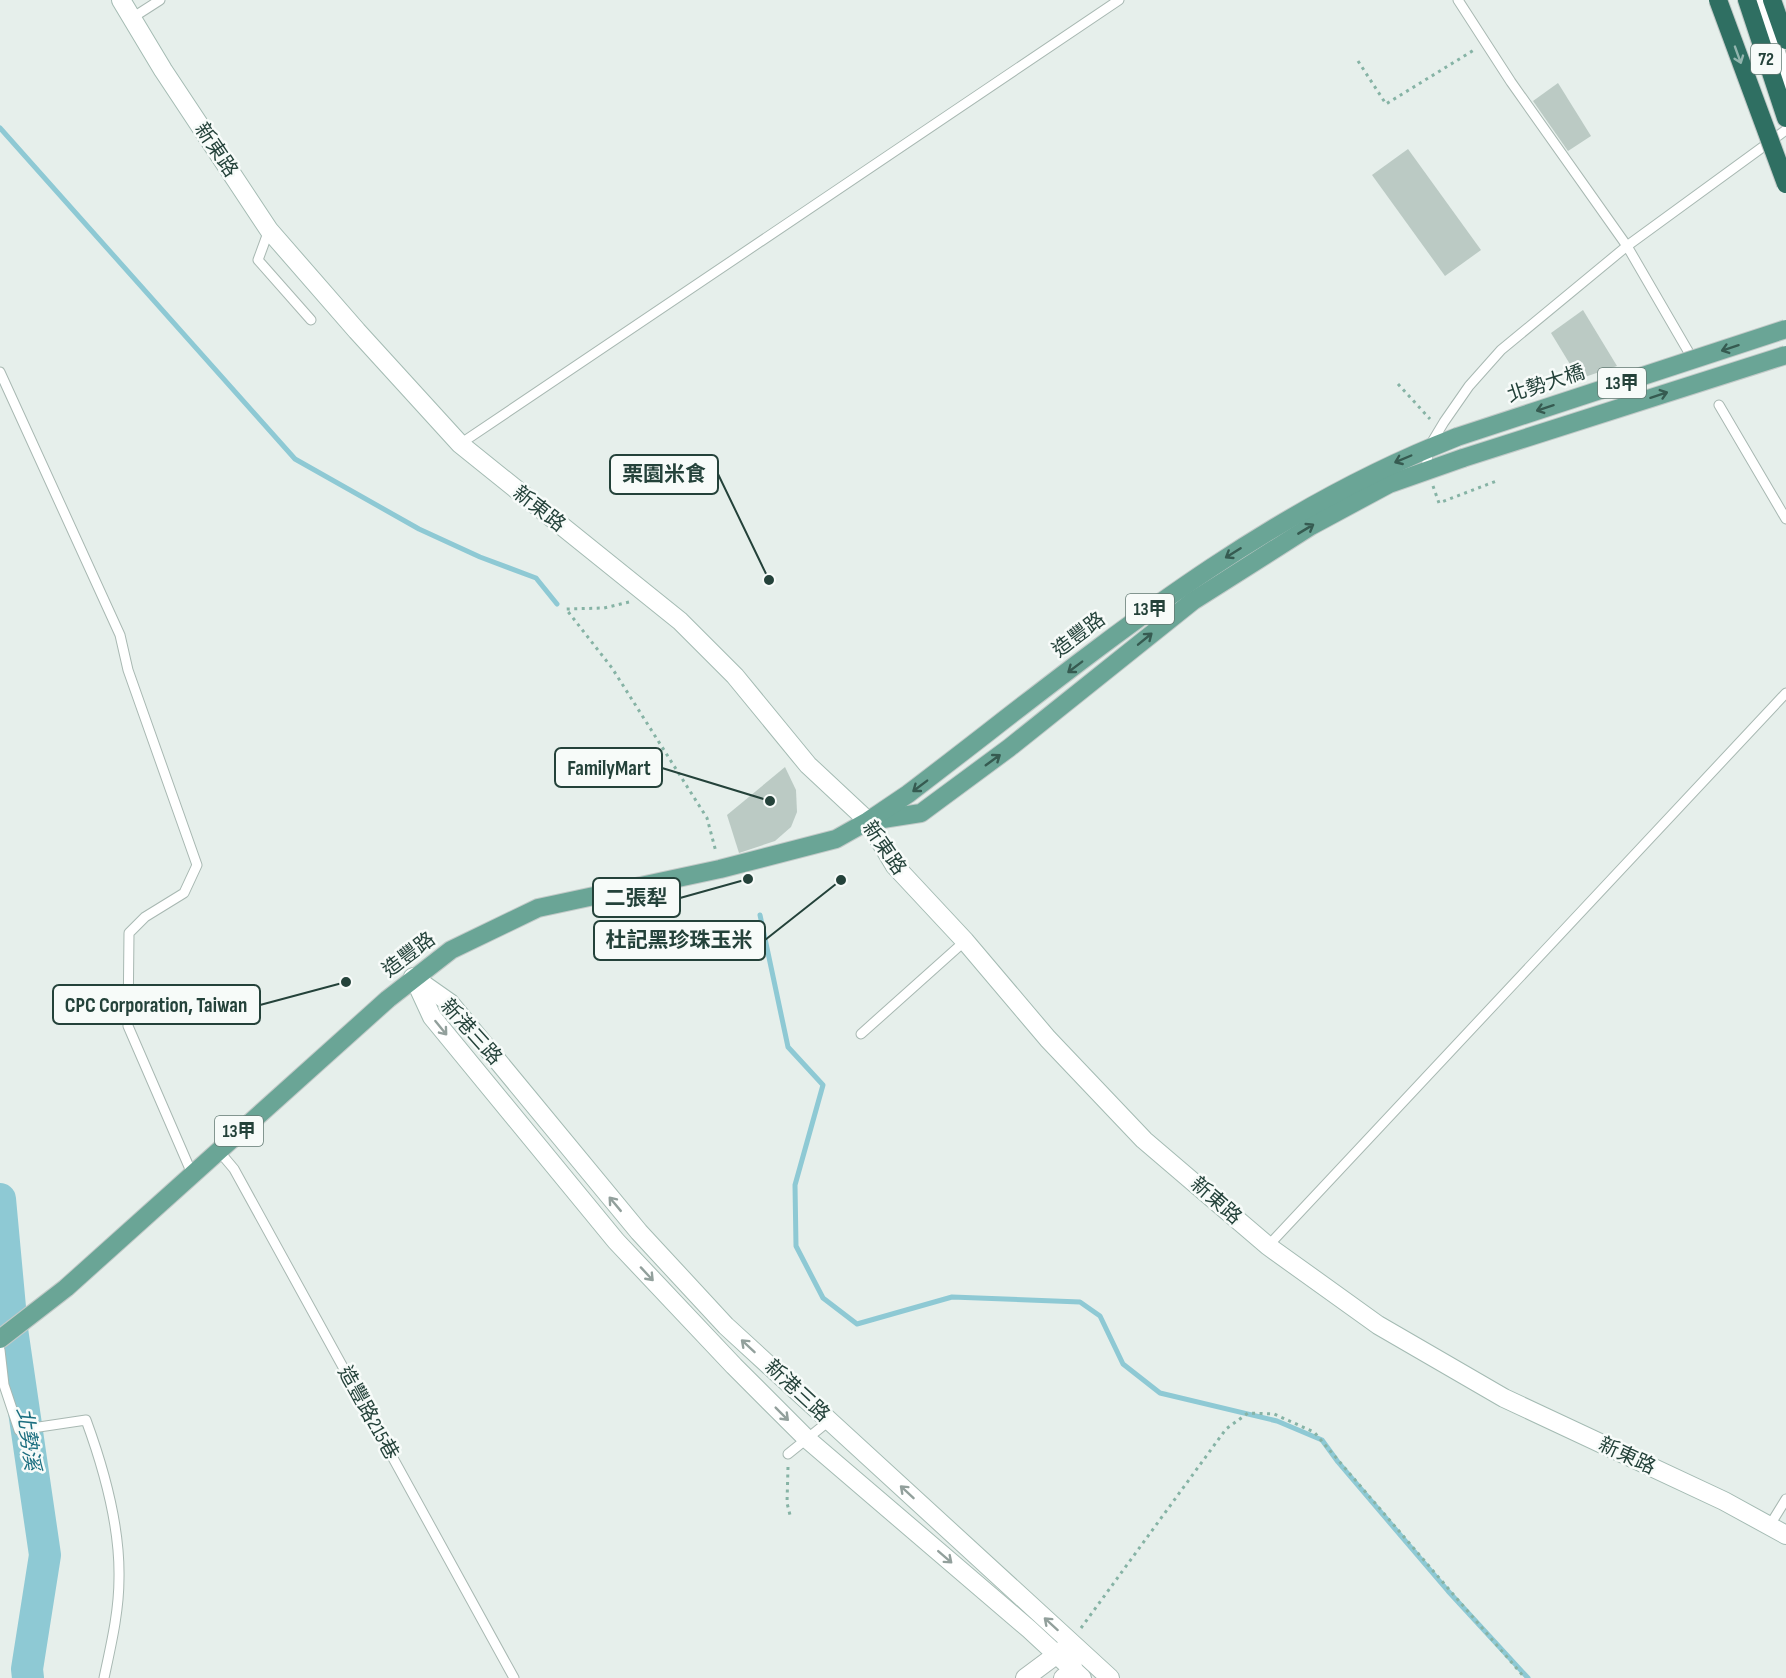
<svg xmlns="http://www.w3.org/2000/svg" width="1786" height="1678" font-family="'Sofia Sans Condensed','Noto Sans TC',sans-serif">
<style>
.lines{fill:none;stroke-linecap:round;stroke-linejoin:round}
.stream{stroke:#8ec9d4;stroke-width:5}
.river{stroke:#8ec9d4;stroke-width:32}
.building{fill:#bbcac4}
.lane-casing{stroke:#a8b8b2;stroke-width:11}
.street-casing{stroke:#a8b8b2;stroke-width:20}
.secondary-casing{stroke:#a4bbb3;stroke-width:20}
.primary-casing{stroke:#c2cac8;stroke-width:20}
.highway-casing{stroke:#c2cac8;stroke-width:20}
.path{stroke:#86b3a5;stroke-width:3;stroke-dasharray:3 4.5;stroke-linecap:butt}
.lane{stroke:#fff;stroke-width:9}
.street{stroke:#fff;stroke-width:18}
.secondary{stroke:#fff;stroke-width:18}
.primary{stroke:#6aa596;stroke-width:18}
.highway{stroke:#2f6f62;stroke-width:18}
.primary-bridge-casing{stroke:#c2cac8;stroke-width:20;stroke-linecap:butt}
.highway-bridge-casing{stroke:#c2cac8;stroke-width:20;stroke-linecap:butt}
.primary-bridge{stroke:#6aa596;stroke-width:18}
.highway-bridge{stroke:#2f6f62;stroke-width:18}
.oneway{stroke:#93b5ae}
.oneway2{stroke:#365b51}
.oneway3{stroke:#92a09c}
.labels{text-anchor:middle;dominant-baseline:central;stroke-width:5;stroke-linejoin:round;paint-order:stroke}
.shield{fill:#f7fbf9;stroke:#637a73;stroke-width:1.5}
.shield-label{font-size:18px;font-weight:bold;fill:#24423a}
.street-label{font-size:20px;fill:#24423a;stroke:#f7fbf9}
.water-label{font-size:21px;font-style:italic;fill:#1c6f80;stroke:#f7fbf9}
.leader{fill:none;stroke:#24423a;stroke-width:2}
.callout-dot{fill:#24423a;stroke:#f7fbf9;stroke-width:2}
.callout{fill:#f7fbf9;stroke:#24423a;stroke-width:2}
.callout-label{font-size:21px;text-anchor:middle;font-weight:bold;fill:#24423a}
</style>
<rect width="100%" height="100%" fill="#e6efeb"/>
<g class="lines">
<g class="stream">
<path d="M0 128 295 459 419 529 480 557 536 578 557 604"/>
<path d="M760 915 788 1047 823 1085 795 1185 796 1246 823 1298 857 1324 952 1297 1080 1302 1100 1316 1123 1364 1160 1393 1277 1421 1322 1440 1338 1462 1448 1591 1528 1678"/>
</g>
<path class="river" d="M0 1199 12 1329 45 1555 27 1669 28 1678"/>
</g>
<g class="building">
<path d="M1558 83 1591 136 1568 151 1533 101Z"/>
<path d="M1408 149 1481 250 1445 276 1372 175Z"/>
<path d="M1583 310 1617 366 1579 379 1551 333Z"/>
<path d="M785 767 796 790 797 812 791 827 775 841 739 853 727 815Z"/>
</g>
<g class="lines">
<g class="lane-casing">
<g id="lane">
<path d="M1458 0 1511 82 1627 246 1688 351"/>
<path d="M132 18 160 0"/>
<path d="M269 230 258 260 311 320"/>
<path d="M0 372 120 635 128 670 197 865 184 893 145 917 129 933 128 1026 193 1176"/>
<path d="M1719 405 1786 519"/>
<path d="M460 444 1119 0"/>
<path d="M1426 469 1429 447 1444 422 1469 386 1501 350 1627 246 1786 130"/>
<path d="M861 1034 965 941"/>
<path d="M218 1150 234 1169 514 1678"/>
<path d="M1268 1246 1786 693"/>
<path d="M0 1350 4 1385 19 1430 86 1420C104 1469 120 1525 119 1578 119 1612 111 1645 104 1678"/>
<path d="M788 1454 829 1421"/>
<path d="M1770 1525 1786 1499"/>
</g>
</g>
<g class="street-casing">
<g id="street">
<path d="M1759 0 1786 83"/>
<path d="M1025 1678 1068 1646"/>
<path d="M1063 1678 1073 1670 1072 1654"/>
</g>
</g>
<g class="secondary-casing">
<g id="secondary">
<path d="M121 0 163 70 269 230 357 331 460 444 680 621 735 676 808 765 868 821 895 866 965 941 1048 1039 1144 1140 1268 1246 1378 1325 1504 1398 1724 1501 1786 1535"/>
<path d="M413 977 450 1003 639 1232 726 1326 1110 1678"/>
<path d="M414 978 432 1017 616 1241 734 1366 807 1439 1029 1629 1082 1678"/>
</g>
</g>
<g class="primary-casing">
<g id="primary">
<path d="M876 820 921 813 1009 748 1193 601 1311 526 1389 484 1463 458"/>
<path d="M0 1339 66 1288 388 999 451 950 538 908 720 869 836 839 868 821 908 794C1083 661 1250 517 1457 437"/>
</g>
</g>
<g class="highway-casing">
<g id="highway">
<path d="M1747 0 1786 118"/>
<path d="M1772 0 1786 40"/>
</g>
</g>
<g class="path">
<path d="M1358 61 1386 104 1474 50"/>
<path d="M1398 384 1430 419"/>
<path d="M1433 486 1439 503 1499 480"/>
<path d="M629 602 604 608 566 609 612 668 707 818 716 852"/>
<path d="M788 1467 787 1503 791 1519"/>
<path d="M1081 1628 1226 1429 1248 1413 1274 1414 1314 1432 1525 1678"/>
</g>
<use href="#lane" class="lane"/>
<use href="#street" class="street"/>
<use href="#secondary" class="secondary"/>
<use href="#primary" class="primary"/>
<use href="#highway" class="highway"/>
<g class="primary-bridge-casing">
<g id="primary-bridge">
<path d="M1457 437 1786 329"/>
<path d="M1463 458 1786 355"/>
</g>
</g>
<g class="highway-bridge-casing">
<path id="highway-bridge" d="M1718 0 1786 184"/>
</g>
<use href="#primary-bridge" class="primary-bridge"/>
<use href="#highway-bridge" class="highway-bridge"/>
</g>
<defs><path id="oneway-shaft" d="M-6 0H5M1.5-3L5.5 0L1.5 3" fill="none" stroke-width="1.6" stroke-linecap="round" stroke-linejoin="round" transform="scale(1.5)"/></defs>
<use class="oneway" href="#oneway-shaft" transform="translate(1738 55) rotate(70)"/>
<g class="oneway2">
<use href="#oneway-shaft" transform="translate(1730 348) rotate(162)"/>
<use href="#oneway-shaft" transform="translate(1659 395) rotate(-18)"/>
<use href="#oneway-shaft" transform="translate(1545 408) rotate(162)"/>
<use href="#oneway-shaft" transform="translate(1403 459) rotate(157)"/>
<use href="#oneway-shaft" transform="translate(1306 529) rotate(-31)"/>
<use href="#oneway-shaft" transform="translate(1233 553) rotate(148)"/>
<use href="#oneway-shaft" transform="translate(1145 639) rotate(-39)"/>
<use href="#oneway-shaft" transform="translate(1075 667) rotate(143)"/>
<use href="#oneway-shaft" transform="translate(993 760) rotate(-36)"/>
<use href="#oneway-shaft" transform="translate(920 786) rotate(143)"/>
</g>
<g class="oneway3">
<use href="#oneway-shaft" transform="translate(441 1028) rotate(51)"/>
<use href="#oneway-shaft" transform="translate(615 1204) rotate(-130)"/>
<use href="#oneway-shaft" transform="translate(647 1274) rotate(47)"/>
<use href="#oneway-shaft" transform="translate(748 1346) rotate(-137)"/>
<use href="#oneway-shaft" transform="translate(782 1414) rotate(45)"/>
<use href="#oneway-shaft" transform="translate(907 1492) rotate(-137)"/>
<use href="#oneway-shaft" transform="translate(945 1557) rotate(41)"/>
<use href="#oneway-shaft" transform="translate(1051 1624) rotate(-138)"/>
</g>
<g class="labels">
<g class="shield">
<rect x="1751" y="44" width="30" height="30" rx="4.5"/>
<rect x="1598" y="368" width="48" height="30" rx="4.5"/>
<rect x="1126" y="594" width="48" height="30" rx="4.5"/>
<rect x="215" y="1116" width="48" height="30" rx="4.5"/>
</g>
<g class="shield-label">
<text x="1766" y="59">72</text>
<text x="1622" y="383">13甲</text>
<text x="1150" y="609">13甲</text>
<text x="239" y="1131">13甲</text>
</g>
<g class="street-label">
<text transform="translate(216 150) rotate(56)">新東路</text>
<text transform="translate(1546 384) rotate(-18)">北勢大橋</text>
<text transform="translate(539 509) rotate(38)">新東路</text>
<text transform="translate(1079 635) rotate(-37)">造豐路</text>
<text transform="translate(884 848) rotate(55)">新東路</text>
<text transform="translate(409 955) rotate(-37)">造豐路</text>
<text transform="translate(471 1032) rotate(48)">新港三路</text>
<text transform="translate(1216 1201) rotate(41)">新東路</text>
<text transform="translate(797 1391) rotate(43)">新港三路</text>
<text transform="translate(368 1413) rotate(61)">造豐路215巷</text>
<text transform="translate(1627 1456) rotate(25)">新東路</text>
</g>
<g class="water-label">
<text transform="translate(28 1439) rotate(82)">北勢溪</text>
</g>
</g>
<path class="leader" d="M769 580L718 474M770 801L662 768M748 879L680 898M841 880L765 940M346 982L260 1005"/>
<g class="callout-dot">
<circle cx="769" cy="580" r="6"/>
<circle cx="770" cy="801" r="6"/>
<circle cx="748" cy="879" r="6"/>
<circle cx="841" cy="880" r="6"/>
<circle cx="346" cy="982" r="6"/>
</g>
<g class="callout">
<rect x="610" y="455" width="108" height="39" rx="6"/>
<rect x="555" y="748" width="107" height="39" rx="6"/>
<rect x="593" y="878" width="87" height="39" rx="6"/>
<rect x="594" y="921" width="171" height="39" rx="6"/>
<rect x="53" y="985" width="207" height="39" rx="6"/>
</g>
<g class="callout-label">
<text x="664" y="481">栗園米食</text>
<text x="609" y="775">FamilyMart</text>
<text x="636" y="905">二張犁</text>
<text x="679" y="947">杜記黑珍珠玉米</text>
<text x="156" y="1012">CPC Corporation, Taiwan</text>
</g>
</svg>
